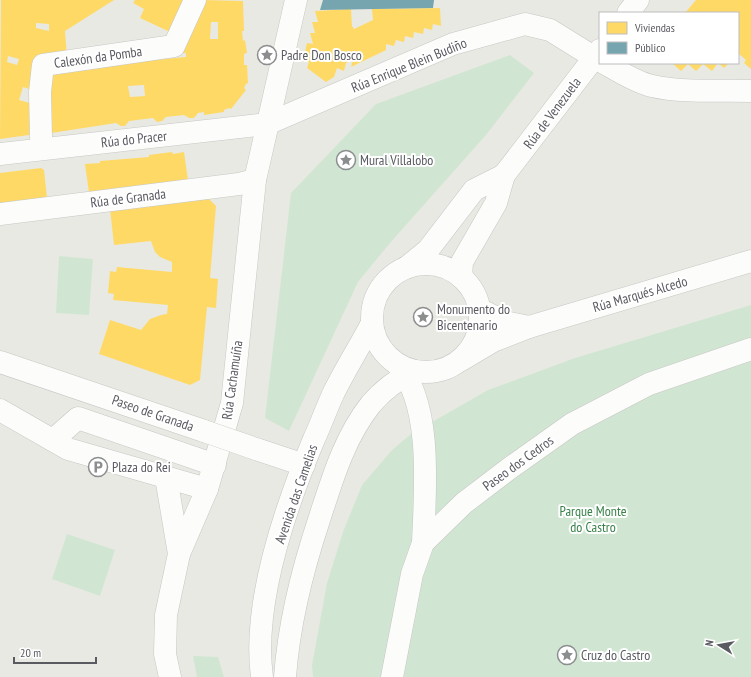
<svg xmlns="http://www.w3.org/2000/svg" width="751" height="677" font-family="'PT Sans Narrow',sans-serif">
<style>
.green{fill:#d1e6d2}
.homes{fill:#ffd966;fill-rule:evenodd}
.public{fill:#76a5af}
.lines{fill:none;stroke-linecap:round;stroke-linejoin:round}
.minor-casing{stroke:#c6c7c5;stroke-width:23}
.secondary-casing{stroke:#c4c5c4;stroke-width:23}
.minor{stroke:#fcfcfb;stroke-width:22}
.secondary{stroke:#fcfcfb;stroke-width:22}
.minor-bridge-casing{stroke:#c6c7c5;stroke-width:23;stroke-linecap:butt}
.minor-bridge{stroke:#fcfcfb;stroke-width:22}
.labels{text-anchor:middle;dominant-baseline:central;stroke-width:4;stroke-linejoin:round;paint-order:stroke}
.poi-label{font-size:14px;fill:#595b61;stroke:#fff;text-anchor:start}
.street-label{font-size:14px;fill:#595b61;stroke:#fff}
.park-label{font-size:14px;fill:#388249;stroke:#fff}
</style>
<rect width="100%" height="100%" fill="#e9e9e3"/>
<g class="green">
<path d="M510 55 534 73 486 135 390 243 358 282 289 431 265 418 291 193 376 104Z"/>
<path d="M59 256 93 259 89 315 56 313Z"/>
<path d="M751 305V677H313L312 665 327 583 343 532 362 485 392 450 411 434 488 390 575 358Z"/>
<path d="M67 534 115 550 100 596 52 579Z"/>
<path d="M193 656 218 657 224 677H197Z"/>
</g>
<g class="homes">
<path d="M1 0H114L65 31 67 57 35 91 23 87 19 100 33 104 29 135 0 139ZM36 23 49 24V31L36 28ZM8 56 19 59 17 65 7 62Z"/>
<path d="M135 0H185L170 32 140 18 144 9 133 3Z"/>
<path d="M202 0 243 1 244 31H242L243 41 245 40 247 53 244 54V65H247L248 83 246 84 244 88 246 90 231 109 229 108 224 110V112L204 115V112L198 113 194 118H189L184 115 166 117 162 121 157 122 153 118 129 121 125 126H121L116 123 51 133 45 70 186 57V53H183L184 34ZM211 22H218V39H210ZM144 85 145 96 130 97 128 86Z"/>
<path d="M696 0H751V69L744 63 746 60 738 53V13H685Z"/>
<path d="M440 8 441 26 433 24 432 30 424 28 423 34 414 32 413 38 405 36 404 42 396 40 394 46 386 44V50L351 67 353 60 346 63 344 71 337 68 334 77 326 82 307 68 309 62 303 61 307 43 313 44 310 33H315L312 22H318L315 11 351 9 352 26 354 29 373 20 372 9Z"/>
<path d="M672 63H729L724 68 718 63 712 71 703 64 696 71 688 64 681 71Z"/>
<path d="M172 152 173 154 184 152 188 180 89 193 85 164 100 163V161L149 157V155Z"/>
<path d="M41 168 44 170 47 198 0 204V173Z"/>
<path d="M206 196 216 206 210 278 218 279 216 308 207 307 200 380 190 385 99 354 110 320 141 330 150 319 161 315 167 314 168 305 113 300 114 294 108 293 110 271 116 272 117 267 172 272V262L160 257 155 252 151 241 114 245 110 209Z"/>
</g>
<path class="public" d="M323 0H434L433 8 320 10Z"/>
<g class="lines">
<g class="minor-casing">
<g id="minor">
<path d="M604 63C619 71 635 82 652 86 683 93 719 90 751 91"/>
<path d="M41 137 40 92 43 65 174 46 195 0"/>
<path d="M0 154 267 124 453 44 525 24 550 30 600 61"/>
<path d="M0 214 239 184 255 180"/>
<path d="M479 309 505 322 529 327"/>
<path d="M461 360 493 341 529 327 751 261"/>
<path d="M0 362 204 431"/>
<path d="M398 365C433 405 425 492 423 543"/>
<path d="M0 410 68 449 207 489"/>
<path d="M53 440 78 418 215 465"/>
<path d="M256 449 304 465"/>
<path d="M166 477 179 554"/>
<path d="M170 677 165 654 166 615 179 554 207 489 232 403 255 180 296 0"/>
<path d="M392 677 412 574 423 543 464 503 510 468 572 424 649 384 751 349"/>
</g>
</g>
<g class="secondary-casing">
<g id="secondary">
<path d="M628 13 638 0"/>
<circle cx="426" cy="318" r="54"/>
<path d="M406 268 428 250 474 190 504 175"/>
<path d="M461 277 462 262 496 203 504 175 600 50"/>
<path d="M262 677C252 604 286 506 314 439 321 424 327 407 334 392 346 368 360 346 372 323"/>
<path d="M285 677C289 623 302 571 319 520 332 480 344 438 371 404 383 390 398 379 414 371"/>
</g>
</g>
<use href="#minor" class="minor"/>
<use href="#secondary" class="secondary"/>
<g class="minor-bridge-casing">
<path id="minor-bridge" d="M204 431 256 449"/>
</g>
<use href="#minor-bridge" class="minor-bridge"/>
</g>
<defs>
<g id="sight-ring" transform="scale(1)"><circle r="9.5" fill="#fff" stroke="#8b8d8e" stroke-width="1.5"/><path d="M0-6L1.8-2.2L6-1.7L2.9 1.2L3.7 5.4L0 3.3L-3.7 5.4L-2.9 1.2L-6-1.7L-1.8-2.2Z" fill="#8b8d8e"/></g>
<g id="parking-ring" transform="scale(1)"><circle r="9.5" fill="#fff" stroke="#8b8d8e" stroke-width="1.5"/><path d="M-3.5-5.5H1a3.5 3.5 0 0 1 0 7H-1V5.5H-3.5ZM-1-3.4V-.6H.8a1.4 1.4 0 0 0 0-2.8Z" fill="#8b8d8e"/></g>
</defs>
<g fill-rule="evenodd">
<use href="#sight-ring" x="267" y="55"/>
<use href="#sight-ring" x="346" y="160"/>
<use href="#sight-ring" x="423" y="317"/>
<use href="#parking-ring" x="98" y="467"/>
<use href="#sight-ring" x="567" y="655"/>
</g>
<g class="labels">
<g class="poi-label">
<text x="281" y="55">Padre Don Bosco</text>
<text x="360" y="160">Mural Villalobo</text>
<text x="437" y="309">Monumento do<tspan x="437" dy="16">Bicentenario</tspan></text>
<text x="112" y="467">Plaza do Rei</text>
<text x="581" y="655">Cruz do Castro</text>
</g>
<g class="street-label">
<text transform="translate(98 57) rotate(-8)">Calexón da Pomba</text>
<text transform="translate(409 65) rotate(-22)">Rúa Enrique Blein Budiño</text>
<text transform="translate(552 113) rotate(-53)">Rúa de Venezuela</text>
<text transform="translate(134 139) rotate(-6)">Rúa do Pracer</text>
<text transform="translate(128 198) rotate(-7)">Rúa de Granada</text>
<text transform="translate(640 294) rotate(-16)">Rúa Marqués Alcedo</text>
<text transform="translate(232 380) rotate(-82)">Rúa Cachamuíña</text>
<text transform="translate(153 413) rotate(19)">Paseo de Granada</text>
<text transform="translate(518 463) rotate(-36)">Paseo dos Cedros</text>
<text transform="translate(296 494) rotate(-71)">Avenida das Camelias</text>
</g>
<g class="park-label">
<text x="593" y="511">Parque Monte<tspan x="593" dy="16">do Castro</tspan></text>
</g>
</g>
<rect x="599" y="12" width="140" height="52" fill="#ffffff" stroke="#bdbdc0"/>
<rect x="607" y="22" width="20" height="12" fill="#ffd966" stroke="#bdbdc0"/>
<text x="635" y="32" font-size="12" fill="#595b61">Viviendas</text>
<rect x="607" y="42" width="20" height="12" fill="#76a5af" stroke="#bdbdc0"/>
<text x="635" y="52" font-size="12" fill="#595b61">Público</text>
<g transform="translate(719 645) rotate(281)" stroke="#ffffff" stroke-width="3" paint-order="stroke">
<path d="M0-3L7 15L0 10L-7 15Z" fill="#595b61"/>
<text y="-6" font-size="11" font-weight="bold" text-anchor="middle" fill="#595b61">N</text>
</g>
<path d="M14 657v6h82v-6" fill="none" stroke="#595b61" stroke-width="2"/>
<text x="20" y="657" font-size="12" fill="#595b61" stroke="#ffffff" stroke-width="3" paint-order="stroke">20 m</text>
</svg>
